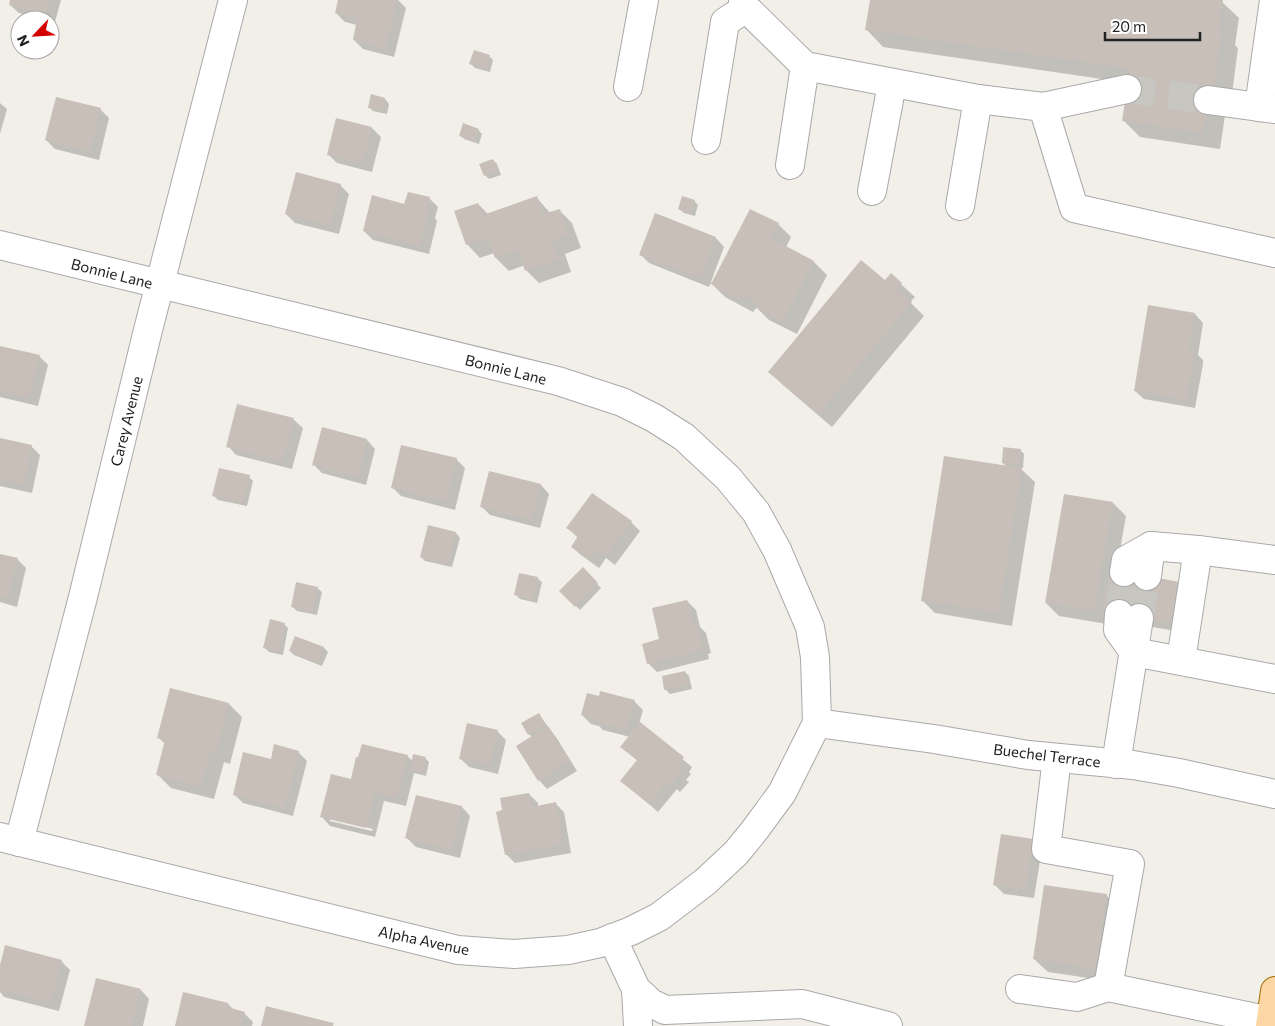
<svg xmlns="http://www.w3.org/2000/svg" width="1275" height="1026" font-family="Commissioner,sans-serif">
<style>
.shadow{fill:#0003;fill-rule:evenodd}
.building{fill:#c7bfb8}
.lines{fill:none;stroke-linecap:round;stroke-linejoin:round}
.minor-tunnel{stroke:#c8c6c1;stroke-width:28;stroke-dasharray:28 14;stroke-linecap:butt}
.minor-casing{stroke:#a9a9a9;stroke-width:30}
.major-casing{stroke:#a06b00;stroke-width:30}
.minor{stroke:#fff;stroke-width:28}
.major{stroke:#fcd6a4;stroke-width:28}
.labels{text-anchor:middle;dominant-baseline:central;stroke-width:4;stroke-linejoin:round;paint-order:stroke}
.street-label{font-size:15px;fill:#222;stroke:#fff}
</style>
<rect width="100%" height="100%" fill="#f2efe9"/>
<g class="shadow">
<path d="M11 0H61L55 22 19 13 10 5Z"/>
<path d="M339 0H398L406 8 394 57 363 49 354 40 357 25 345 22 336 13Z"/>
<path d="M871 0H1211L1222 2 1239 18 1235 45 1238 48 1231 102H1227L1220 149 1140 137 1123 120 1129 83 883 47 867 30Z"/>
<path d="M489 56 493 60 490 72 475 68 471 64Z"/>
<path d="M385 99 389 104 387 114 373 111 369 107Z"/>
<path d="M0 103 7 109 0 134Z"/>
<path d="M100 109 109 118 99 160 55 149 46 140Z"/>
<path d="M337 119 372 128 381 137 372 172 337 163 328 154Z"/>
<path d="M478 130 482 134 479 144 464 139 460 135Z"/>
<path d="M493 160 497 164 501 175 489 179 485 175Z"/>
<path d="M340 185 349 194 339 234 295 223 286 214Z"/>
<path d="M429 198 438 207 435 218 437 221 429 254 373 240 364 231 405 205Z"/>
<path d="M537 198 550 213 559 210 572 223 581 248 565 254 571 272 539 283 526 270 525 265 509 271 496 258 494 253 480 258 467 244 478 204 488 214Z"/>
<path d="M694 201 698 205 695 216 684 213 679 209Z"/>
<path d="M655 215 716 238 724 247 711 282 713 283 778 224 791 237 786 247 814 262 827 275 797 334 769 320 758 309 756 308 753 312 725 297 711 283 709 287 649 263 640 254Z"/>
<path d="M891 275 915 297 910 302 924 316 832 427 783 385 770 372 885 282Z"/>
<path d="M1195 314 1203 323 1198 355 1203 360V364L1195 408 1144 399 1135 391Z"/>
<path d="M0 347 39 356 48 365 38 406 0 397Z"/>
<path d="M238 405 294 420 303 428 292 469 236 455 228 446Z"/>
<path d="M0 440 31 446 40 455 32 493 0 486Z"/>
<path d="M367 440 375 449 366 485 322 473 313 464Z"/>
<path d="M1020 450 1024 454 1023 468H1020L1035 482 1012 626 935 613 922 600 1007 467 1003 463Z"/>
<path d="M456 459 465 468 455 510 401 496 392 487Z"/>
<path d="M249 477 253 481 247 506 218 500 214 496Z"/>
<path d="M541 485 549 494 540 528 490 515 481 506Z"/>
<path d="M1113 503 1126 516 1116 572 1187 633 1112 620 1107 624 1059 616 1046 603Z"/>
<path d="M631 522 640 531 615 565 606 558 599 568 581 555 572 547 578 538 568 528Z"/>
<path d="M456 533 460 538 452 567 425 561 421 557Z"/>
<path d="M0 555 18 560 26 568 17 607 0 602Z"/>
<path d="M583 569 601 588 580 610 561 591Z"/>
<path d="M537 578 542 582 537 603 520 599 515 594Z"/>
<path d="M317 588 322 592 317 615 297 611 293 607Z"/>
<path d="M687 601 696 610 700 627 706 633 711 653 708 654 709 659 657 672 648 663 661 640Z"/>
<path d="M284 624 288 628 283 655 269 652 265 648Z"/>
<path d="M324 648 328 652 322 666 294 655 290 651Z"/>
<path d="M685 672 689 676 692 689 670 694 665 689Z"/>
<path d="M599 697 634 701 643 710 639 724 692 767 689 772 691 774 686 780 689 782 680 792 677 789 658 812 622 781 638 761 622 747 630 737 603 730 599 726 591 724 582 715Z"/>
<path d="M229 704 242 717 230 764 224 762 214 799 171 788 158 775 165 744 159 738Z"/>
<path d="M539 715 556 737 577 771 547 789 539 780 532 737 529 734Z"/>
<path d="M497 731 506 740 498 774 469 767 460 758Z"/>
<path d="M298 752 307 761 293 816 243 803 234 794Z"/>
<path d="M407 756 413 761 425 758 429 762 426 776 414 773 406 806 384 801 375 837 330 826 322 817 352 780ZM330 818 373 829 372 831 330 821Z"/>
<path d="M529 794 538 803V807L555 803 564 812 571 853 515 863 506 854Z"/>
<path d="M462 807 470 816 460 858 416 847 407 838Z"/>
<path d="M1002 835 1033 840 1042 849 1034 898 1004 894 995 885Z"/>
<path d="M1106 895 1119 908 1109 981 1048 972 1034 959Z"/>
<path d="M61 961 70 970 59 1011 4 997 0 992V970Z"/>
<path d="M141 990 149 999 143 1026H85Z"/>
<path d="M184 993 228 1004 234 1010 244 1013 253 1022 252 1026H176Z"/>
</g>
<g class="building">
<path d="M10 0H50L46 14 9 5Z"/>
<path d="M338 0H397L386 49 353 40 357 19 335 13Z"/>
<path d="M870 0H1223L1218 30H1222L1214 86H1210L1203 133 1122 121 1130 69 865 30Z"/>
<path d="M474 50 490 55 486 69 469 64Z"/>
<path d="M371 94 385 98 383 111 368 108Z"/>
<path d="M56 97 101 108 90 152 45 140Z"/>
<path d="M336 118 372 127 363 164 327 155Z"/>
<path d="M463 123 479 129 475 141 459 136Z"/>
<path d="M493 159 498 171 484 176 479 164Z"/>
<path d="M296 172 341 184 330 226 285 214Z"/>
<path d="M408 192 430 197 426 210 429 211 420 246 363 231 372 195 404 204Z"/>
<path d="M537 196 543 214 560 209 568 235 552 241 559 259 525 271 518 250 495 258 487 238 466 245 454 211 478 203 483 215Z"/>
<path d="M682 196 695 200 691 213 678 209Z"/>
<path d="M750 209 779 223 771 238 814 261 783 322 755 307 757 303 742 295 740 300 711 284Z"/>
<path d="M655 213 716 237 701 279 639 255Z"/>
<path d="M861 260 885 280 891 273 902 283 897 289 912 302 819 414 768 372Z"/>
<path d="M1148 305 1195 313 1189 350H1195L1194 355 1187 400 1134 391Z"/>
<path d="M0 346 40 355 29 398 0 391Z"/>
<path d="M237 404 294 418 283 461 226 447Z"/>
<path d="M322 427 367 439 358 477 312 465Z"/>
<path d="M0 438 32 445 24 485 0 480Z"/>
<path d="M401 445 457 458 447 502 391 488Z"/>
<path d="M1003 447 1021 449 1019 465 1002 463Z"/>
<path d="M944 456 1022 468 999 613 921 601Z"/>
<path d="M219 468 250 475 243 503 212 496Z"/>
<path d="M489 471 541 484 532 520 480 507Z"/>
<path d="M592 493 632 521 606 557 597 551 590 560 571 547 578 536 566 528Z"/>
<path d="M1064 494 1113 502 1094 611 1045 603Z"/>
<path d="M428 525 456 532 448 564 420 557Z"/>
<path d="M0 554 18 558 8 599 0 596Z"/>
<path d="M583 567 598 583 575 607 559 591Z"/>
<path d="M1110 569 1185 583 1178 625 1102 611Z"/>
<path d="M519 573 538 577 533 600 514 595Z"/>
<path d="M296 582 318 587 313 612 291 607Z"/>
<path d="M687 600 693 624 697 623 703 645H700L701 651 647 664 642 644 659 639 652 608Z"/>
<path d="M270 619 285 623 279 652 263 648Z"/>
<path d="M295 636 324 647 318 663 289 651Z"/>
<path d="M685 671 688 685 664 690 662 676Z"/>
<path d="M170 688 229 703 217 751 211 750 201 787 156 775 165 740 157 738Z"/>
<path d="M600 691 635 700 627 730 592 721 593 719 581 715 587 693 599 696Z"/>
<path d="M539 713 546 725 528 735 521 723Z"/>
<path d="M640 722 684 757 680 762 683 765 678 771 681 773 671 785 667 781 649 804 620 781 637 760 620 747Z"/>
<path d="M467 723 498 730 490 766 459 759Z"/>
<path d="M548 726 570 761 538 781 516 746Z"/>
<path d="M274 744 299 751 285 808 233 795 243 752 271 759Z"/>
<path d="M362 744 408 755 397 798 375 793 366 828 320 817 331 774 351 779 356 757H358Z"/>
<path d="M413 754 426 757 423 772 410 770Z"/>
<path d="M529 793 532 807 556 802 563 844 505 855 496 812 502 810 500 798Z"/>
<path d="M416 795 462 806 452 850 405 838Z"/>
<path d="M1001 834 1033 839 1026 890 993 885Z"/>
<path d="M1044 885 1107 894 1096 969 1033 959Z"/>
<path d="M5 945 62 960 51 1003 0 990V965Z"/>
<path d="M96 978 141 989 132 1026H84Z"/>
<path d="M183 992 228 1003 227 1007 245 1012 241 1026H175Z"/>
<path d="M266 1006 321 1020 334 1023 333 1026H261Z"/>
</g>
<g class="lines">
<g class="minor-tunnel">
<path d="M1127 89 1208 100"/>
<path d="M1119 614 1124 572"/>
<path d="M1139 618 1147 576"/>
</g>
<g class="minor-casing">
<g id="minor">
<path d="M743 0 746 8 805 66 978 99 1043 107 1074 208 1275 253"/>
<path d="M1274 0 1259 107 1275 109"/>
<path d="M628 87 644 0"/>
<path d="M1208 100 1259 107"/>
<path d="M1043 107 1127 89"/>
<path d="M706 140 725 22 746 8"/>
<path d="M790 165 805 66"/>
<path d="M872 191 892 84"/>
<path d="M960 206 978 99"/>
<path d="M0 245 558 381 622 402 654 418 684 437 728 478 756 512 777 550 810 627 815 657 817 723 782 793 754 831 736 853 705 882 659 917 631 931 600 943 568 950 514 954 458 950 0 837"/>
<path d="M1124 572 1126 560 1151 546"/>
<path d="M1147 576 1151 546 1198 550 1275 560"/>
<path d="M1119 614 1118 630 1134 652 1275 679"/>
<path d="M1181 660 1198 550"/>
<path d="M817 723 934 739 1028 755 1133 765 1179 773 1275 794"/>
<path d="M1057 758 1046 849 1130 864 1108 987 1270 1021"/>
<path d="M1116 764 1139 618"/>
<path d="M19 842 83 597 148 330 233 0"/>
<path d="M612 938 636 989 651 1003 665 1010 802 1004 888 1026"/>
<path d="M636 989 638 1026"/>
<path d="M1020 989 1077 997 1108 987"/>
</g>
</g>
<g class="major-casing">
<path id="major" d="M1270 1026 1275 991"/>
</g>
<use href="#minor" class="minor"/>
<use href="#major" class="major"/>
</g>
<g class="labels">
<g class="street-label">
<text transform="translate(112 273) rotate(14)">Bonnie Lane</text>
<text transform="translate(506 369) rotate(14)">Bonnie Lane</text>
<text transform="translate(126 421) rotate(-76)">Carey Avenue</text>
<text transform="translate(1047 755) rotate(7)">Buechel Terrace</text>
<text transform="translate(424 940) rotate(12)">Alpha Avenue</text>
</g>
</g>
<g transform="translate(35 35) rotate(245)"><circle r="24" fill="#ffffff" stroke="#a7a7a7"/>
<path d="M0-4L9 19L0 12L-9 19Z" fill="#d40000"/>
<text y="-8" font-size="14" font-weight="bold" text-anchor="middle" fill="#222222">N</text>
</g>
<path d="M1105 32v8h95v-8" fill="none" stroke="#222222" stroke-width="2.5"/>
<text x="1112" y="32" font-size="15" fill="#222222" stroke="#ffffff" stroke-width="4" paint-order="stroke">20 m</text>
</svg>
